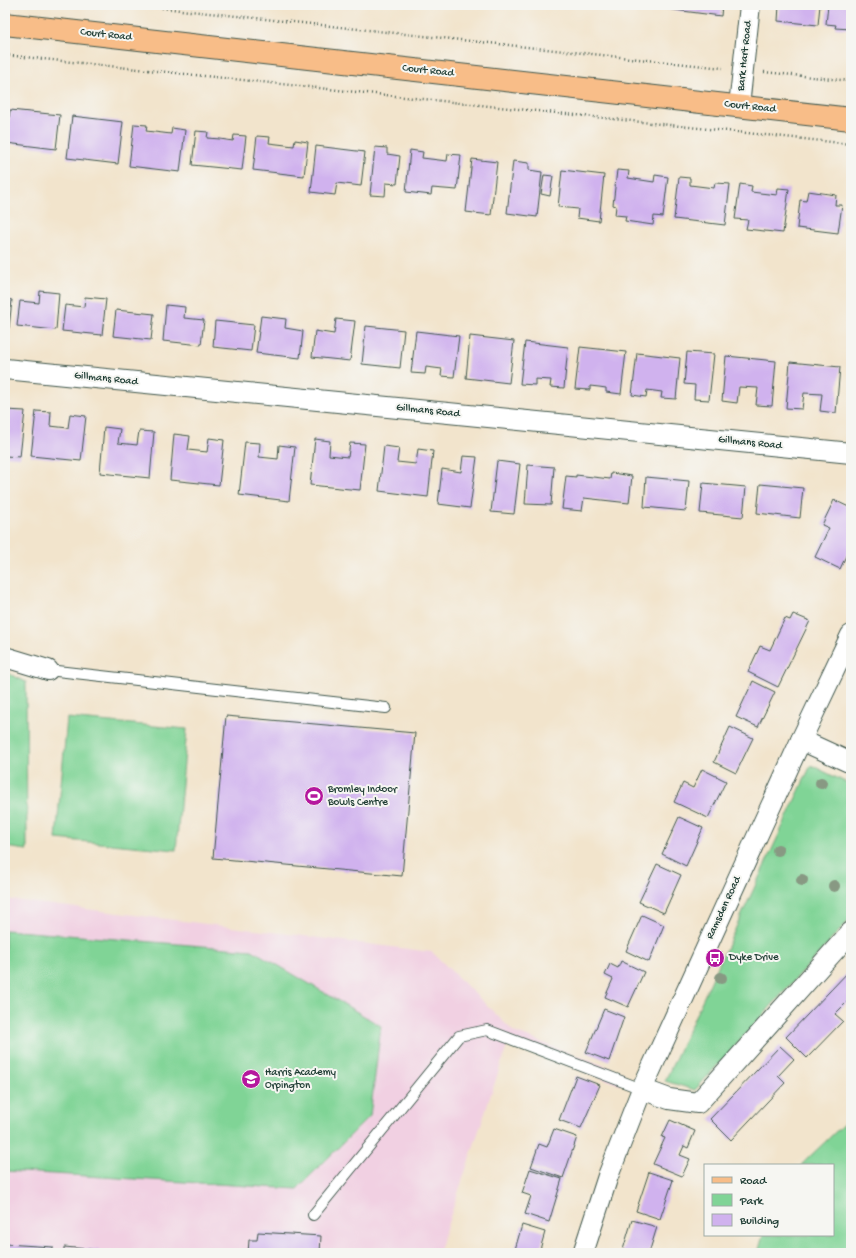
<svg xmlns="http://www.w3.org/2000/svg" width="856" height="1258" font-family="'Gochi Hand',sans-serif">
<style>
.built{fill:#f1d0e2}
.green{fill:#80d496;stroke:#508865}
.building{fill:#d0b2ee}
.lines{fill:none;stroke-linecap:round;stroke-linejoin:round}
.lane-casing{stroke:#3f564b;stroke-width:12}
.street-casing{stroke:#3f564b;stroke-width:22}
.primary-casing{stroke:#3f564b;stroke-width:24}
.path{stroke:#3f564b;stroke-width:2.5;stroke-dasharray:1 3;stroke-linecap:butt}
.lane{stroke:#fff;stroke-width:10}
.street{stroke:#fff;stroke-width:20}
.primary{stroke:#f8bd88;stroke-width:22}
.tree{fill:#889983}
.labels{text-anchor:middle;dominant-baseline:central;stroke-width:4;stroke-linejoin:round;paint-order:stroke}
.street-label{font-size:11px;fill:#1f3d34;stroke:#f6f6f2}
.poi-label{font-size:11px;fill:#1f3d34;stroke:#f6f6f2;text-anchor:start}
</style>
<rect width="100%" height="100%" fill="#f6f6f2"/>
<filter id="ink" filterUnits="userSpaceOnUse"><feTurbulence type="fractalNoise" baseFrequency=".025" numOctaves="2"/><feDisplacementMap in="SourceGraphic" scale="8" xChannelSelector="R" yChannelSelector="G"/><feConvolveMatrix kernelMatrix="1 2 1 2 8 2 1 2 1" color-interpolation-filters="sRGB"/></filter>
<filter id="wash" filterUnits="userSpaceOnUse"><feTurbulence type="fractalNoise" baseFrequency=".012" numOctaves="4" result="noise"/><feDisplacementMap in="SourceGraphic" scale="16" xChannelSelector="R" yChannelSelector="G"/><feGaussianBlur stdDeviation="0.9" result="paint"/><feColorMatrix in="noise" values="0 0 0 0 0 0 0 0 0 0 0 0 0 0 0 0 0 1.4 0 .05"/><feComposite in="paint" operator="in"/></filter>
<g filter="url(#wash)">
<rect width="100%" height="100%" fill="#f2e4cc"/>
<path class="built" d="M5 899 432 952 514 1032 624 1073 620 1085 508 1043 438 1253H5Z"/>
<g class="green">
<path d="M5 672 26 682 27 850 5 847Z"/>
<path d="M67 718 187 729 176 850 56 839Z"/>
<path d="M811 765 851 785V918L695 1090 665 1081Z"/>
<path d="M5 930 252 950 381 1026 370 1116 297 1189 5 1171Z"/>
<path d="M851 1117V1253H758L763 1235H833V1165H801Z"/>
</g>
<g id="blocks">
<g class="building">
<path d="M635 5H655V8Z"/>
<path d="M668 5H722L721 16 667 9Z"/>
<path d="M779 5H820L818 25 778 21Z"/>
<path d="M828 5H851V29L835 28 836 25 826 24Z"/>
<path d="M10 110 60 115 56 149 6 143Z"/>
<path d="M72 116 123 122 118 164 67 158Z"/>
<path d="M134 124 147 125 146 131 171 134 172 128 185 130 180 172 129 166Z"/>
<path d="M196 131 208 132 207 138 220 139 233 141 234 135 246 136 242 170 192 165Z"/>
<path d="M257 136 270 137 269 143 294 146 295 140 308 142 304 176 253 170Z"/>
<path d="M316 146 365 152 361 186 337 183 335 195 311 192Z"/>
<path d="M375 147 387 148V154L400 156 397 184 386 183 385 196 370 195Z"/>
<path d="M410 150 423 152 422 158 447 161 448 154 461 155 457 190 432 188 431 195 406 192Z"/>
<path d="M472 159 497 162 491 215 466 212Z"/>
<path d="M513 161 529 163V170L542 172 537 217 507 213Z"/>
<path d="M562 170 604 175 599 221 577 218 578 209 558 207Z"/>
<path d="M617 170 629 171 628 178 654 182 655 175 668 177 663 217 654 216 653 225 625 221 626 216 615 215 616 206 613 205Z"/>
<path d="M544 175 553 176 550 196 541 194Z"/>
<path d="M679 177 690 178V185L714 188 715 183 730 184 725 225 674 219Z"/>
<path d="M740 184 752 186 751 192 777 195 778 188 789 189 783 233 746 229 748 220 735 219Z"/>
<path d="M808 191 836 195 835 205H842L838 233 797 228 800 200 806 201Z"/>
<path d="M40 291 59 293 56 330 17 326 20 301 39 303Z"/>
<path d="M85 297 106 299 102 335 62 331 65 305 84 307Z"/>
<path d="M5 299 12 300 9 328H5Z"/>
<path d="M166 305 185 307 184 318 204 320 201 345 163 341Z"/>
<path d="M116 310 154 314 151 340 113 336Z"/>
<path d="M261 316 286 319 285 328 303 331 300 358 256 353Z"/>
<path d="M336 319 355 321 350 361 312 357 315 331 334 334Z"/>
<path d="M215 321 254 325 251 351 213 347Z"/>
<path d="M366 326 404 330 400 368 362 364Z"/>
<path d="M416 331 459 336 454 377 441 376 442 369 426 367 425 374 411 373Z"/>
<path d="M470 336 514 341 509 383 466 378Z"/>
<path d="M525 342 568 347 564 388 550 387 551 380 535 379V385L520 384Z"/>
<path d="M580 347 626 352 621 394 606 392V388L599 387 590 386V390L575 389Z"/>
<path d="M687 352 714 354 709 400 694 399 695 385 684 384Z"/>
<path d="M637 353 680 358 676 399 661 398 662 392 647 390 646 397 632 395Z"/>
<path d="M726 356 776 361 772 406 756 405 758 388 739 387 737 403 722 401Z"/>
<path d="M790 362 840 367 836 413 820 411 822 394 804 393 802 409 786 408Z"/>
<path d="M5 410 25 411 20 457 5 456Z"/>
<path d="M36 411 51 412 50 426 68 428 70 414 86 416 81 461 31 456Z"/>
<path d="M104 427 120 429 118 443 128 444 137 445 139 431 154 432 150 478 100 473Z"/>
<path d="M174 434 190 436 188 450 207 452 209 438 224 440 219 485 170 480Z"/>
<path d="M315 439 330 441 329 455 338 456 348 457 350 443 365 444 360 490 310 485Z"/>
<path d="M245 442 260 443 259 457 278 459 279 445 295 447 289 501 239 495Z"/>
<path d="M384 446 399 448 397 462 416 464 418 449 433 451 428 497 379 491Z"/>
<path d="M463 456 477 457 470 508 438 504 442 469 461 472Z"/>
<path d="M497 461 520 464 514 514 491 512Z"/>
<path d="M528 465 554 467 551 505 525 504Z"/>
<path d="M611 473 632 476 629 503 584 498 582 511 562 509 566 476 576 477V475L610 479Z"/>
<path d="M646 477 689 481 686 511 644 507Z"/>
<path d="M703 483 746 487 743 517 700 513Z"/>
<path d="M760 484 803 488 800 518 757 513Z"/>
<path d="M834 500 851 508V545L840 569 815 557 829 528 822 525Z"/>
<path d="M793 614 810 621 778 687 748 672 760 646 770 650 785 618 790 620Z"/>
<path d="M753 681 775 692 758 727 736 717Z"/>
<path d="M226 716 415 733 402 876 213 858Z"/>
<path d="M730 727 753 738 736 773 714 762Z"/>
<path d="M702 769 726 781 708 818 674 802 683 783 693 788Z"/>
<path d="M679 817 703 828 686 866 662 854Z"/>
<path d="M657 864 681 875 664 913 639 902Z"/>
<path d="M642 915 664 925 649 962 626 951Z"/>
<path d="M621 961 644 972 628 1007 605 997 613 979 605 975 610 964 618 968Z"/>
<path d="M851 969V998L835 1014 843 1021 807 1058 786 1037Z"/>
<path d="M604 1009 624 1017 609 1061 586 1052Z"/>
<path d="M780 1046 794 1059 778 1076 785 1083 731 1140 710 1119Z"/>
<path d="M576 1076 600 1085 581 1128 559 1120Z"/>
<path d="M670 1120 695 1131 688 1148 684 1146 680 1155 690 1159 682 1176 653 1164 665 1138 662 1137Z"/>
<path d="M554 1129 577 1137 563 1178 531 1167 539 1144 547 1147Z"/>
<path d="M530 1169 562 1179 549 1222 525 1214 531 1196 522 1193Z"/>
<path d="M649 1172 673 1180 660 1219 636 1211Z"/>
<path d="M632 1220 657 1227 649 1253H622Z"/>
<path d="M522 1225 545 1232 539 1253H514Z"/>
<path d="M258 1232 321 1236 320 1253H248L249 1240H257Z"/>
<path d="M5 1244 53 1247V1253H5Z"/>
<path d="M64 1247 99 1250 98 1253H64Z"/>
</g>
</g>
</g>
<g filter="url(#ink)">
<use href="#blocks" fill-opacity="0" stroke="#3f564b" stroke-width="1"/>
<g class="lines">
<g class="lane-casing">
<g id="lane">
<path d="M48 670 386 708"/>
<path d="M313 1215 459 1036 487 1030 642 1089"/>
</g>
</g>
<g class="street-casing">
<g id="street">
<path d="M739 106 750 5"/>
<path d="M5 369 851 453"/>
<path d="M5 657 48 670"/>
<path d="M801 740 851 763"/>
<path d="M642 1089 669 1099 698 1103 851 932"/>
<path d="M583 1253 608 1176 642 1089 801 740 851 635"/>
</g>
</g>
<g class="primary-casing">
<path id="primary" d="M5 24 851 119"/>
</g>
<g class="path">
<path d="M134 5 723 68"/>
<path d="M5 55 851 144"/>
<path d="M764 72 851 81"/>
</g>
<use href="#lane" class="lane"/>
<use href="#street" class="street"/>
<use href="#primary" class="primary"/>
</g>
<g class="tree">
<circle cx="821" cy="783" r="6"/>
<circle cx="778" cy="850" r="6"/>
<circle cx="802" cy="880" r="6"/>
<circle cx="834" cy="886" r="6"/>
<circle cx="721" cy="978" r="6"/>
</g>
</g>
<defs>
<g id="stadium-disc" transform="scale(1)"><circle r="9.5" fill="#b5179e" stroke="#f6f6f2"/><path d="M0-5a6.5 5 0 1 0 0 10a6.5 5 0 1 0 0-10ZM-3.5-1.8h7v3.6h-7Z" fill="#fff"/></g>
<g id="bus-disc" transform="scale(1)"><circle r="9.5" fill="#b5179e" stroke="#f6f6f2"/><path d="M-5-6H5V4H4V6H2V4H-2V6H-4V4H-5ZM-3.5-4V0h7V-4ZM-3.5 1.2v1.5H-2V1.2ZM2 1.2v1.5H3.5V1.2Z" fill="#fff"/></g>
<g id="school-disc" transform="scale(1)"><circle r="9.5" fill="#b5179e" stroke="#f6f6f2"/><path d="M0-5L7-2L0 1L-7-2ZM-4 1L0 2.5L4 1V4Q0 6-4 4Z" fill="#fff"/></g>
</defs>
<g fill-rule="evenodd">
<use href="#stadium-disc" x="314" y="796"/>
<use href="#bus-disc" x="715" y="958"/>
<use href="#school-disc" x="251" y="1079"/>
</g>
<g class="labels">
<g class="street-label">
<text transform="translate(106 35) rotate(6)">Court Road</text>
<text transform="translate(745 56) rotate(-84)">Bark Hart Road</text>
<text transform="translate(428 71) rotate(6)">Court Road</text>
<text transform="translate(750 107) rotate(6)">Court Road</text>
<text transform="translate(106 379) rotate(6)">Gillmans Road</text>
<text transform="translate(428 411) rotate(6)">Gillmans Road</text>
<text transform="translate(750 443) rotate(6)">Gillmans Road</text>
<text transform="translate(724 908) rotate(-65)">Ramsden Road</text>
</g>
<g class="poi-label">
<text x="328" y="790">Bromley Indoor<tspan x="328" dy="13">Bowls Centre</tspan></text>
<text x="729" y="958">Dyke Drive</text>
<text x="265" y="1073">Harris Academy<tspan x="265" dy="13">Orpington</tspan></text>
</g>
</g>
<rect width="856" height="1258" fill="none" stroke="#f6f6f2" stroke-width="20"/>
<rect x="704" y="1164" width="130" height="72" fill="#f6f6f2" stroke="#a0aca6"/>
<rect x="712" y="1177" width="20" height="6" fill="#f8bd88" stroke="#a0aca6"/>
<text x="740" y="1184" font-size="12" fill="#1f3d34">Road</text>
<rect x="712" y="1194" width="20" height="12" fill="#80d496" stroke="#a0aca6"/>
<text x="740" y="1204" font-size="12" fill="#1f3d34">Park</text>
<rect x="712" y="1214" width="20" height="12" fill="#d0b2ee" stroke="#a0aca6"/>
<text x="740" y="1224" font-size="12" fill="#1f3d34">Building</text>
</svg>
